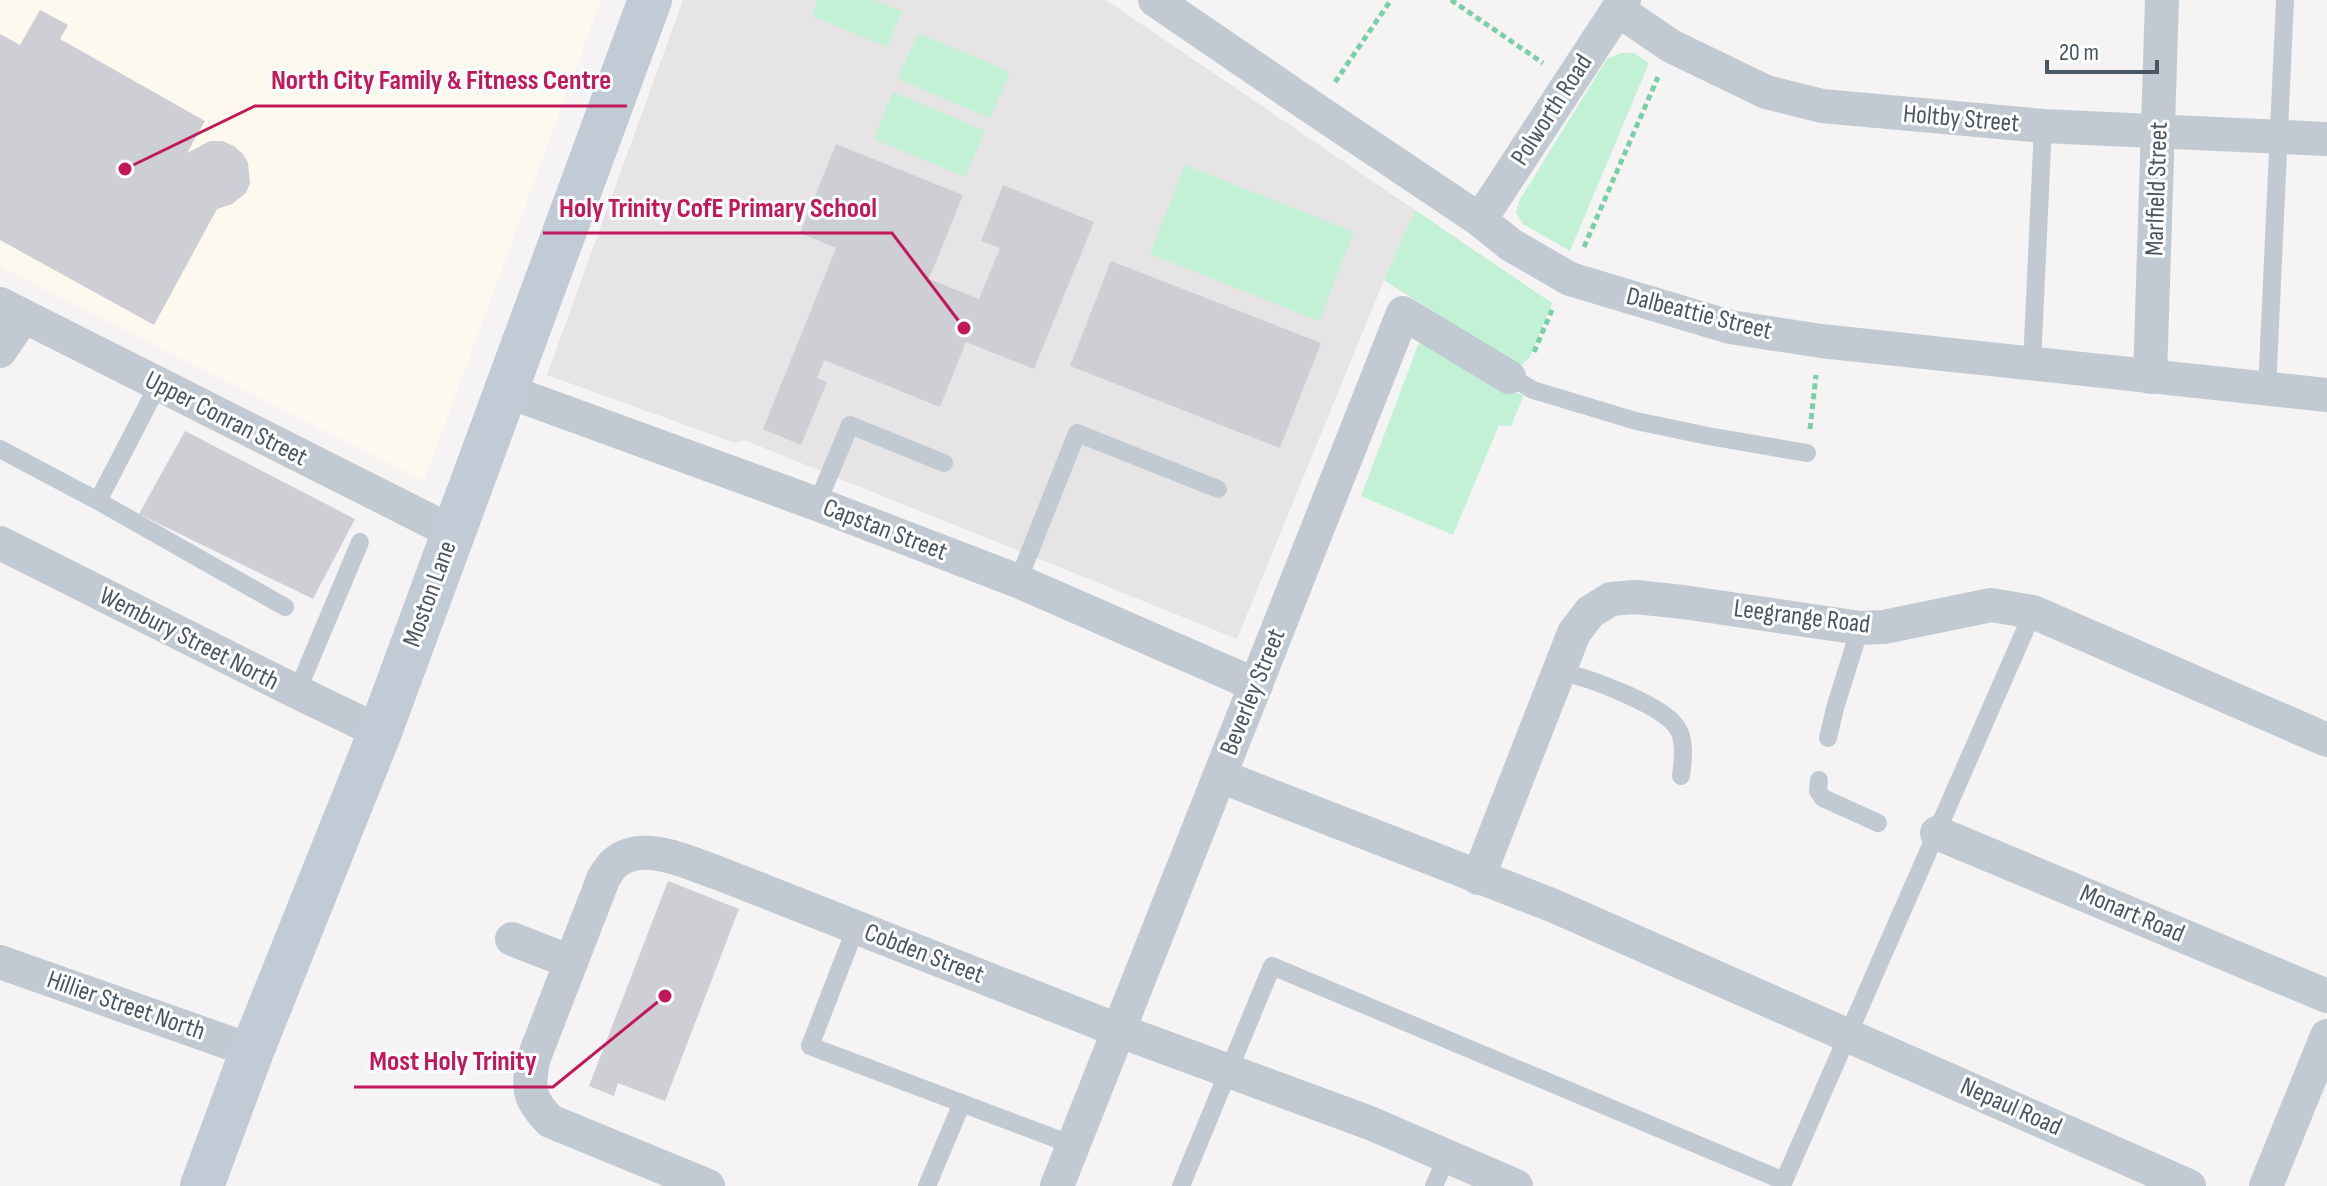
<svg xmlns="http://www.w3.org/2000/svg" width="2327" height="1186" font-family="'Sofia Sans Condensed',sans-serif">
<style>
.commercial{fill:#fdf9ef}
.education{fill:#e6e4e5}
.green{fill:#c3f1d5}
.building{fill:#cdcfd5}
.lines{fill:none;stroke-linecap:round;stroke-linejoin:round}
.path{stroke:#7ad0a6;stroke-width:5;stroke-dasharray:6 4;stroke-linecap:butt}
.lane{stroke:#c1cad2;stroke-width:18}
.street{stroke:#c1cad2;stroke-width:34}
.secondary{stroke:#c1cbd6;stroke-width:44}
.labels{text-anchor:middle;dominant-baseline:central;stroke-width:6;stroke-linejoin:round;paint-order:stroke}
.street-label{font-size:26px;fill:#4a5661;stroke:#fff}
.leader{fill:none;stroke:#c2185b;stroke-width:3}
.callout-dot{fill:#c2185b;stroke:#fff;stroke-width:3}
.callout-label{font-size:28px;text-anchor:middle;font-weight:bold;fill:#c2185b;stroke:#fff;stroke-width:6;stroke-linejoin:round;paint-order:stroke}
</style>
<rect width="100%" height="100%" fill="#f5f3f3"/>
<path class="commercial" d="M0 0H601L424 481 0 267Z"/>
<path class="education" d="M683 0H1106L1415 210 1384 280 1237 639 744 440 735 443 547 375Z"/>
<g class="green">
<path d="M818 0H874L902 11 887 47 812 16Z"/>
<path d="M918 33 1010 72 990 118 898 79Z"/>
<path d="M1621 53H1634L1649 63 1570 251 1523 224 1516 212 1519 201 1607 59Z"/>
<path d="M893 92 985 131 965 177 874 139Z"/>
<path d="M1185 165 1354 232 1319 321 1150 254Z"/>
<path d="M1415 210 1552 303 1530 357 1520 367 1384 280Z"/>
<path d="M1420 340 1512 392 1524 395 1511 426 1499 425 1453 535 1361 496Z"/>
</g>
<g class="building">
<path d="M40 10 68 25 60 39 205 121 187 153 210 141H222L234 146 243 154 248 163 250 183 246 193 232 204 217 209 154 325 0 240V34L20 45Z"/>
<path d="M836 144 963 195 929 279 979 299 1000 248 981 241 1003 185 1094 222 1034 369 966 342 940 407 824 360 817 378 827 382 801 445 763 429 836 248 800 233Z"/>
<path d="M1111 261 1321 343 1280 448 1070 366Z"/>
<path d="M185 431 355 519 313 599 139 514Z"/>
<path d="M668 881 739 909 665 1101 618 1083 614 1096 589 1086Z"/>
</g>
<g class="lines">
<g class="path">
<path d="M1451 0 1543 63"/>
<path d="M1335 82 1391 0"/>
<path d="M1584 247 1658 77"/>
<path d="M1534 352 1552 310"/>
<path d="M1810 429 1816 375"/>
</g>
<g class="lane">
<path d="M2032 364 2043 126"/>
<path d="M1521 383 1533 390 1636 421 1708 436 1807 453"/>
<path d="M2267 390 2285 0"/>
<path d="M0 449 98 501 285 607"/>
<path d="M98 501 158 385"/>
<path d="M817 504 850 425 944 463"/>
<path d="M1018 581 1077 433 1218 489"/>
<path d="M1561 672C1587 677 1660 704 1676 726 1686 739 1683 760 1681 776"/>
<path d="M297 692 360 542"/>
<path d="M1828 738 1835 708 1860 628"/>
<path d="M1819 780 1818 791 1823 798 1878 823"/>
<path d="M856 927 810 1046 1073 1145"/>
<path d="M927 1186 962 1103"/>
<path d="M1181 1186 1272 966 1784 1181 2033 612"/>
<path d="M1434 1186 1447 1156"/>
</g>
<g class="street">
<path d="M1155 0 1316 110 1480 220 1511 245 1570 279 1730 327 1821 341 2327 395"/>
<path d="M1618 10 1671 46 1766 92 1822 106 2043 126 2327 139"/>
<path d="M1480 220 1624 0"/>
<path d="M0 304 452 532"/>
<path d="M0 351 23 317"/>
<path d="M2150 377 2162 0"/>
<path d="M507 391 817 504 1018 581 1256 685"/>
<path d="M0 543 297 692 380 732"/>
<path d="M1220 776 1554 906 2189 1186"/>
<path d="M1937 833 2327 996"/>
<path d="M1478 878 1574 633 1590 612 1611 599 1635 597 1683 602 1860 628 1884 627 1991 605 2033 612 2327 740"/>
<path d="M512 939 571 962"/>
<path d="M0 962 252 1051"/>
<path d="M708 1186 550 1121C528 1098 528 1090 533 1060L604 877C608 872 611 865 616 862 644 840 689 863 718 873L1120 1031 1370 1123 1516 1186"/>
<path d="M1057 1186 1403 313 1509 377"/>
<path d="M2266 1186 2327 1036"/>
</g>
<path class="secondary" d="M202 1186 252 1051 380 732 650 0"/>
</g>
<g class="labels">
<g class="street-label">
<text transform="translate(1552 110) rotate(-57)">Polworth Road</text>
<text transform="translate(1961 119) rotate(5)">Holtby Street</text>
<text transform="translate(2157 189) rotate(-88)">Marlfield Street</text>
<text transform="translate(1699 314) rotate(14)">Dalbeattie Street</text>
<text transform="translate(226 419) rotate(27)">Upper Conran Street</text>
<text transform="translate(885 530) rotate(21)">Capstan Street</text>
<text transform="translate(430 594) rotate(-70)">Moston Lane</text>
<text transform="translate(1802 617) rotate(7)">Leegrange Road</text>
<text transform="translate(189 639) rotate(27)">Wembury Street North</text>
<text transform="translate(1253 692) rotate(-68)">Beverley Street</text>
<text transform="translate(2132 914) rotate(23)">Monart Road</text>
<text transform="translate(924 954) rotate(21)">Cobden Street</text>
<text transform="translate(126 1006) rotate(19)">Hillier Street North</text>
<text transform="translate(2011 1107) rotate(24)">Nepaul Road</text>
</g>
</g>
<path class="leader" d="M125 169L255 106H627M964 328L892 233H543M665 996L553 1087H354"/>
<g class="callout-dot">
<circle cx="125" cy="169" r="8"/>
<circle cx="964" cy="328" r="8"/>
<circle cx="665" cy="996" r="8"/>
</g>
<g class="callout-label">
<text x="441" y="89">North City Family &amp; Fitness Centre</text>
<text x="718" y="217">Holy Trinity CofE Primary School</text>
<text x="453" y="1070">Most Holy Trinity</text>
</g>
<path d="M2047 60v12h110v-12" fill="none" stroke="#4a5661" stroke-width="4"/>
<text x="2059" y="60" font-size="24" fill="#4a5661" stroke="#ffffff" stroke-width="6" paint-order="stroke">20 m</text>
</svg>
